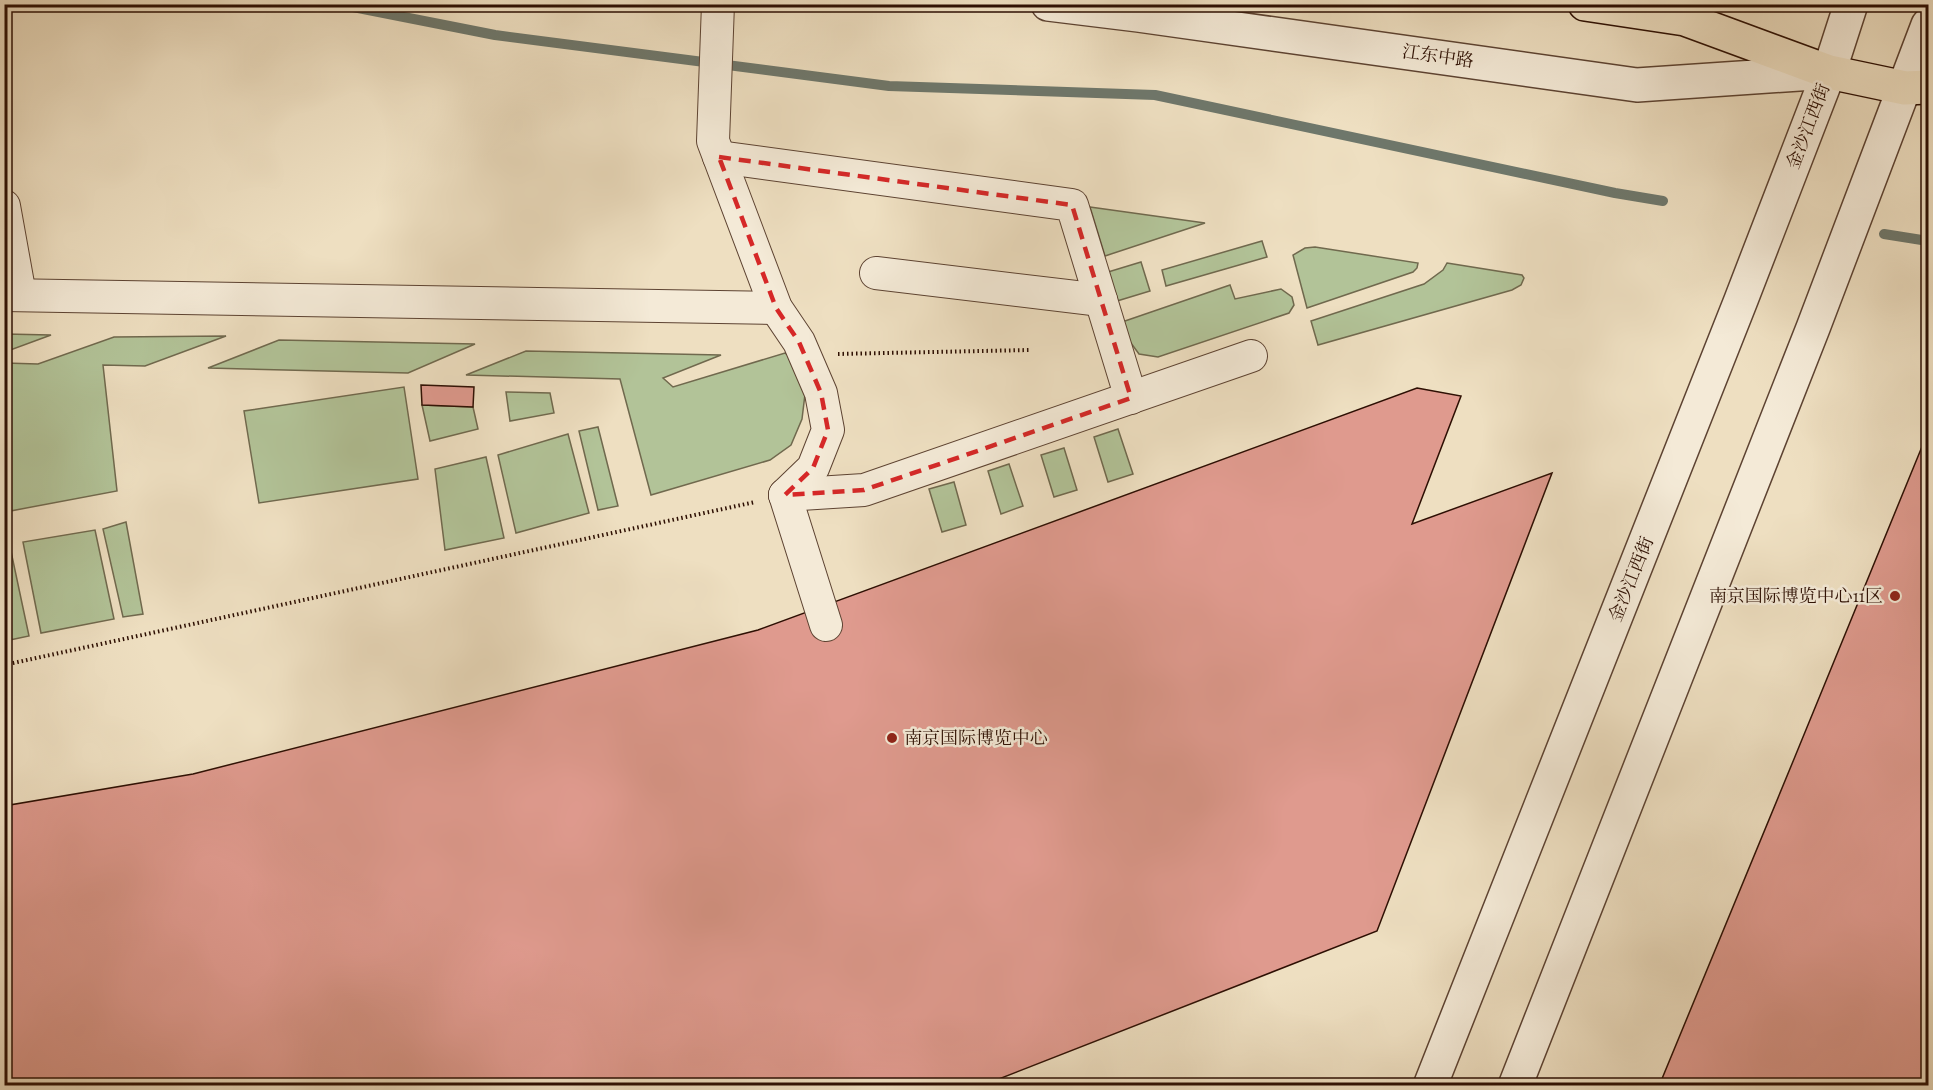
<svg xmlns="http://www.w3.org/2000/svg" width="1933" height="1090" font-family="Alegreya,'Noto Serif SC',serif">
<style>
.green{fill:#b2c398;stroke:#70694e;stroke-width:1.5}
.lines{fill:none;stroke-linecap:round;stroke-linejoin:round}
.stream{stroke:#6e776b;stroke-width:10}
.building{fill:#df9a8e;stroke:#2d0f03;stroke-width:1.5}
.minor-casing{stroke:#5d4332;stroke-width:34}
.tertiary-casing{stroke:#5d4332;stroke-width:36}
.primary-casing{stroke:#2d0f03;stroke-width:36}
.path{stroke:#2d0f03;stroke-width:4;stroke-dasharray:1.5 3;stroke-linecap:butt}
.minor{stroke:#f4ead7;stroke-width:32}
.tertiary{stroke:#f4ead7;stroke-width:33}
.primary{stroke:#eedfc1;stroke-width:33}
.marked{fill:none;stroke:#d62828;stroke-width:4.5;stroke-dasharray:12 8;stroke-linejoin:round}
.poi-dot{fill:#8f2418;stroke:#f4ead7;stroke-width:2}
.labels{text-anchor:middle;dominant-baseline:central;stroke-width:5;stroke-linejoin:round;paint-order:stroke}
.street-label{font-size:18px;fill:#2d0f03;stroke:#f4ead7}
.poi-label{font-size:18px;fill:#2d0f03;stroke:#f4ead7;text-anchor:end}
</style>
<rect width="100%" height="100%" fill="#eedfc1"/>
<filter id="stains"><feTurbulence type="fractalNoise" baseFrequency=".00333" numOctaves="4"/><feColorMatrix values="0 0 0 0 .2 0 0 0 0 .09 0 0 0 0 .02 0 0 0 .5 -.17"/></filter>
<radialGradient id="worn" r=".72"><stop offset=".6" stop-color="#630" stop-opacity="0"/><stop offset="1" stop-color="#630" stop-opacity=".3"/></radialGradient>
<g class="green">
<path d="M1090 207 1205 223 1105 256Z"/>
<path d="M1262 241 1267 257 1166 286 1162 270Z"/>
<path d="M1315 247 1418 263 1417 268 1413 272 1307 308 1293 255 1305 248Z"/>
<path d="M1141 262 1150 291 1117 301 1108 272Z"/>
<path d="M1447 263 1522 275 1524 278 1521 285 1512 290 1318 345 1311 321 1424 284 1443 270Z"/>
<path d="M1230 285 1235 299 1281 289 1292 297 1294 305 1289 313 1158 357 1139 354 1128 339 1122 322Z"/>
<path d="M5 334 51 335 5 352Z"/>
<path d="M226 336 145 366 103 365 117 491 5 512V486L9 487 4 465 5 363 38 364 114 337Z"/>
<path d="M279 340 475 344 408 373 208 368Z"/>
<path d="M526 351 721 355 663 378 673 387 785 353 790 356 805 394 802 419 791 445 770 460 651 495 620 379 466 375Z"/>
<path d="M404 387 418 479 259 503 244 411Z"/>
<path d="M506 392 550 393 554 413 510 421Z"/>
<path d="M422 405 473 407 478 429 430 441Z"/>
<path d="M598 427 618 506 598 510 579 431Z"/>
<path d="M1118 429 1133 474 1108 482 1094 437Z"/>
<path d="M568 434 589 513 516 533 498 455Z"/>
<path d="M1064 448 1077 490 1054 497 1041 455Z"/>
<path d="M486 457 504 538 445 550 435 469Z"/>
<path d="M1009 464 1023 506 1001 514 988 471Z"/>
<path d="M954 482 966 525 942 532 929 489Z"/>
<path d="M126 522 143 614 123 617 103 529Z"/>
<path d="M95 530 114 619 41 633 23 542Z"/>
<path d="M9 542 29 636 5 641 4 543Z"/>
</g>
<g class="lines">
<g class="stream">
<path d="M338 4 495 35 889 86 1155 95 1615 193 1663 201"/>
<path d="M1884 234 1928 241"/>
</g>
</g>
<g class="building">
<path d="M421 385 474 387 473 407 422 405Z"/>
<path d="M1417 388 1461 396 1412 524 1552 473 1377 931 981 1086H4V806L193 774 758 630Z"/>
<path d="M1928 432V1086H1659L1794 759Z"/>
</g>
<g class="lines">
<g class="minor-casing">
<g id="minor">
<path d="M718 4 713 141 776 308 799 342 821 393 828 430 813 468 785 495"/>
<path d="M719 157 1072 205 1131 398"/>
<path d="M4 206 20 295"/>
<path d="M876 273 1101 300"/>
<path d="M4 295 776 308"/>
<path d="M785 495 864 490 1251 356"/>
<path d="M785 495 826 625"/>
</g>
</g>
<g class="tertiary-casing">
<g id="tertiary">
<path d="M1048 4 1138 15 1637 85 1829 72"/>
<path d="M1430 1086 1741 300 1829 72 1851 4"/>
<path d="M1515 1086 1813 328 1928 25"/>
</g>
</g>
<g class="primary-casing">
<path id="primary" d="M1585 4 1685 19 1829 72 1905 88 1928 87"/>
</g>
<g class="path">
<path d="M838 354 1029 350"/>
<path d="M4 665 755 502"/>
</g>
<use href="#minor" class="minor"/>
<use href="#tertiary" class="tertiary"/>
<use href="#primary" class="primary"/>
</g>
<path class="marked" d="M719 157 1072 205 1131 398 864 490 785 495 813 468 828 430 821 393 799 342 776 308Z"/>
<g class="poi-dot">
<circle cx="1895" cy="596" r="6"/>
<circle cx="892" cy="738" r="6"/>
</g>
<g class="labels">
<g class="street-label">
<text transform="translate(1438 56) rotate(8)">江东中路</text>
<text transform="translate(1808 126) rotate(-69)">金沙江西街</text>
<text transform="translate(1631 579) rotate(-68)">金沙江西街</text>
</g>
<g class="poi-label">
<text x="1883" y="596">南京国际博览中心11区</text>
<text x="904" y="738" text-anchor="start">南京国际博览中心</text>
</g>
</g>
<rect width="1933" height="1090" fill="none" stroke="#eedfc1" stroke-width="24"/>
<rect x="6" y="6" width="1921" height="1078" fill="none" stroke="#2d0f03" stroke-width="3"/>
<rect x="12" y="12" width="1909" height="1066" fill="none" stroke="#2d0f03" stroke-width="1.5"/>
<rect width="100%" height="100%" filter="url(#stains)"/>
<rect width="100%" height="100%" fill="url(#worn)"/>
</svg>
